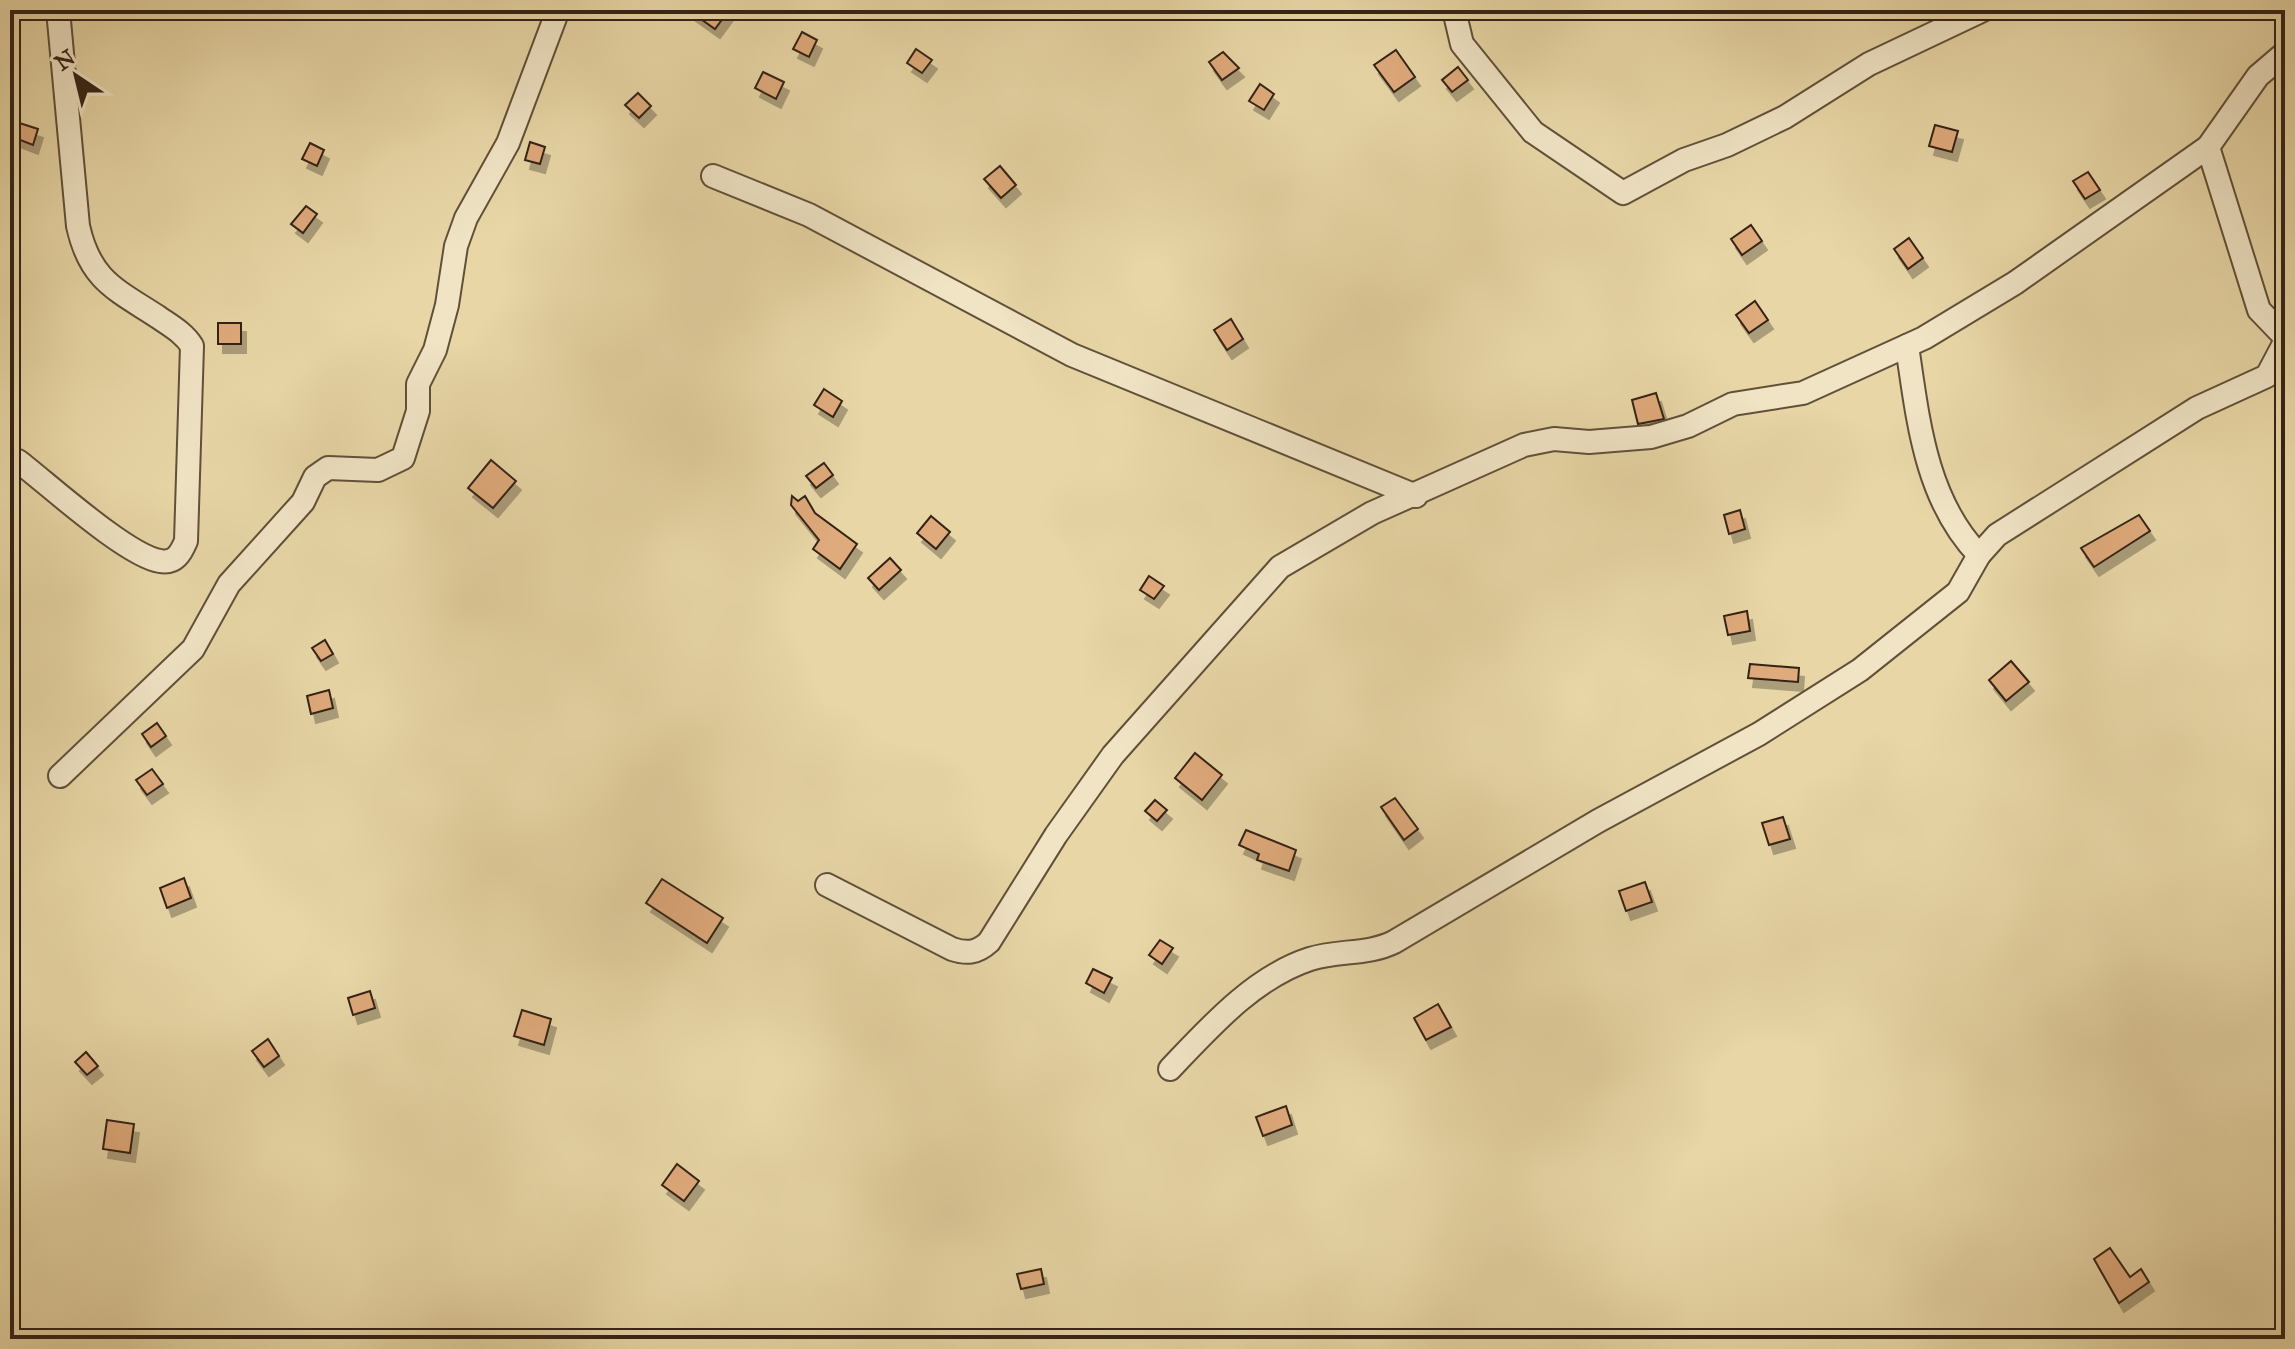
<svg xmlns="http://www.w3.org/2000/svg" width="2295" height="1349" font-family="'IM FELL Great Primer',serif">
<style>
.building{fill:#dfaa7c;stroke:#342315;stroke-width:2;filter:url(#shadow)}
.lines{fill:none;stroke-linecap:round;stroke-linejoin:round}
.street-casing{stroke:#615039;stroke-width:26}
.street{stroke:#f0e4c5;stroke-width:22}
</style>
<defs>
<filter id="shadow"><feDropShadow dx="5" dy="9" stdDeviation="0" flood-color="#0004"/></filter>
</defs>
<rect width="100%" height="100%" fill="#e8d6a6"/>
<filter id="stains"><feTurbulence type="fractalNoise" baseFrequency=".0025" numOctaves="4"/><feColorMatrix values="0 0 0 0 .2 0 0 0 0 .09 0 0 0 0 .02 0 0 0 .5 -.17"/></filter>
<radialGradient id="worn" r=".72"><stop offset=".6" stop-color="#630" stop-opacity="0"/><stop offset="1" stop-color="#630" stop-opacity=".3"/></radialGradient>
<g class="building">
<path d="M688 10H729L715 29Z"/>
<path d="M802 32 817 40 809 57 793 49Z"/>
<path d="M916 49 932 60 922 73 907 63Z"/>
<path d="M1396 50 1415 77 1394 92 1374 65Z"/>
<path d="M1223 52 1239 68 1222 80 1209 62Z"/>
<path d="M1458 67 1468 80 1452 92 1442 80Z"/>
<path d="M763 72 784 82 776 99 755 88Z"/>
<path d="M1260 84 1274 94 1264 110 1249 101Z"/>
<path d="M638 93 651 106 639 118 625 105Z"/>
<path d="M10 120 38 129 33 145 10 136Z"/>
<path d="M1935 125 1958 131 1952 152 1929 146Z"/>
<path d="M530 142 545 147 540 164 525 160Z"/>
<path d="M310 143 324 150 317 166 302 159Z"/>
<path d="M1000 166 1016 185 1001 198 984 179Z"/>
<path d="M2088 172 2100 190 2085 199 2073 181Z"/>
<path d="M306 206 317 214 303 233 291 224Z"/>
<path d="M1751 225 1762 241 1742 255 1731 239Z"/>
<path d="M1909 238 1923 258 1908 269 1894 249Z"/>
<path d="M1755 301 1768 320 1749 333 1736 315Z"/>
<path d="M1231 319 1243 339 1227 350 1214 330Z"/>
<rect x="218" y="323" width="23" height="21"/>
<path d="M824 389 842 401 833 417 814 405Z"/>
<path d="M1656 393 1664 419 1638 424 1632 400Z"/>
<path d="M491 460 516 481 493 508 468 488Z"/>
<path d="M824 463 833 475 816 488 806 476Z"/>
<path d="M792 496 798 501 805 496 815 513 857 544 840 569 813 549 819 540 791 505Z"/>
<path d="M1740 510 1745 529 1729 534 1724 515Z"/>
<path d="M2139 515 2150 531 2094 567 2081 548Z"/>
<path d="M931 516 950 532 936 549 917 533Z"/>
<path d="M890 558 901 570 879 590 868 578Z"/>
<path d="M1149 576 1164 586 1154 599 1140 590Z"/>
<path d="M1747 611 1750 631 1728 635 1724 616Z"/>
<path d="M325 640 333 654 321 661 312 648Z"/>
<path d="M2011 661 2029 682 2006 701 1989 680Z"/>
<path d="M1750 664 1799 668 1798 682 1748 678Z"/>
<path d="M329 690 333 708 311 714 307 696Z"/>
<path d="M157 723 166 736 151 747 142 734Z"/>
<path d="M1195 753 1222 775 1202 800 1175 778Z"/>
<path d="M152 769 163 784 147 795 136 780Z"/>
<path d="M1395 798 1418 829 1404 840 1381 807Z"/>
<path d="M1155 800 1167 810 1157 821 1145 811Z"/>
<path d="M1783 817 1790 839 1769 845 1762 823Z"/>
<path d="M1246 830 1296 850 1289 871 1257 860 1259 854 1239 845Z"/>
<path d="M184 878 191 898 167 908 160 888Z"/>
<path d="M662 879 723 918 707 943 646 903Z"/>
<path d="M1645 882 1652 902 1626 911 1619 891Z"/>
<path d="M1160 940 1173 948 1162 964 1149 955Z"/>
<path d="M1093 969 1112 978 1104 993 1086 983Z"/>
<path d="M370 991 375 1008 353 1015 348 998Z"/>
<path d="M1438 1004 1451 1027 1426 1040 1414 1018Z"/>
<path d="M522 1010 551 1019 544 1045 514 1036Z"/>
<path d="M268 1039 279 1056 264 1067 252 1051Z"/>
<path d="M86 1052 98 1066 87 1075 75 1062Z"/>
<path d="M1286 1106 1292 1125 1263 1136 1256 1117Z"/>
<path d="M107 1120 134 1124 130 1153 103 1149Z"/>
<path d="M677 1164 699 1181 684 1201 662 1185Z"/>
<path d="M2110 1248 2130 1277 2141 1269 2149 1282 2119 1303 2094 1259Z"/>
<path d="M1041 1269 1044 1284 1021 1289 1017 1274Z"/>
</g>
<g class="lines">
<g class="street-casing">
<g id="street">
<path d="M1454 10 1462 44 1533 132 1623 193 1684 160 1727 145 1785 117 1869 64 1983 10"/>
<path d="M2208 147 2259 310 2285 337"/>
<path d="M713 176 809 215 1072 355 1416 496"/>
<path d="M1907 346C1918 419 1925 499 1979 555L1997 535 2197 408 2267 376 2285 342"/>
<path d="M18 461C48 484 127 556 160 561 175 564 181 553 186 541L192 346C184 333 171 326 158 317 115 289 90 280 78 226L58 10"/>
<path d="M60 776 193 649 229 584 303 502 315 477 328 468 378 470 403 458 418 411V384L435 350 447 305 456 246 466 218 508 143 558 10"/>
<path d="M827 885 952 949C967 954 977 953 989 942L1056 835 1113 755 1280 567 1372 513 1524 445 1554 439 1589 442 1651 437 1688 426 1733 404 1803 393 1924 338 2015 283 2208 147 2258 76 2285 53"/>
<path d="M1170 1069C1209 1028 1254 977 1310 959 1338 950 1368 955 1394 942L1598 821 1759 734 1860 670 1958 592 1979 555"/>
</g>
</g>
<use href="#street" class="street"/>
</g>
<rect width="2295" height="1349" fill="none" stroke="#e8d6a6" stroke-width="40"/>
<rect x="12" y="12" width="2271" height="1325" fill="none" stroke="#342315" stroke-width="4"/>
<rect x="20" y="20" width="2255" height="1309" fill="none" stroke="#342315" stroke-width="2"/>
<g transform="translate(76 76) rotate(325)" stroke="#f0e4c5" stroke-width="6" paint-order="stroke">
<path d="M0-6L14 30L0 20L-14 30Z" fill="#342315"/>
<text y="-12" font-size="22" font-weight="bold" text-anchor="middle" fill="#342315">N</text>
</g>
<rect width="100%" height="100%" filter="url(#stains)"/>
<rect width="100%" height="100%" fill="url(#worn)"/>
</svg>
